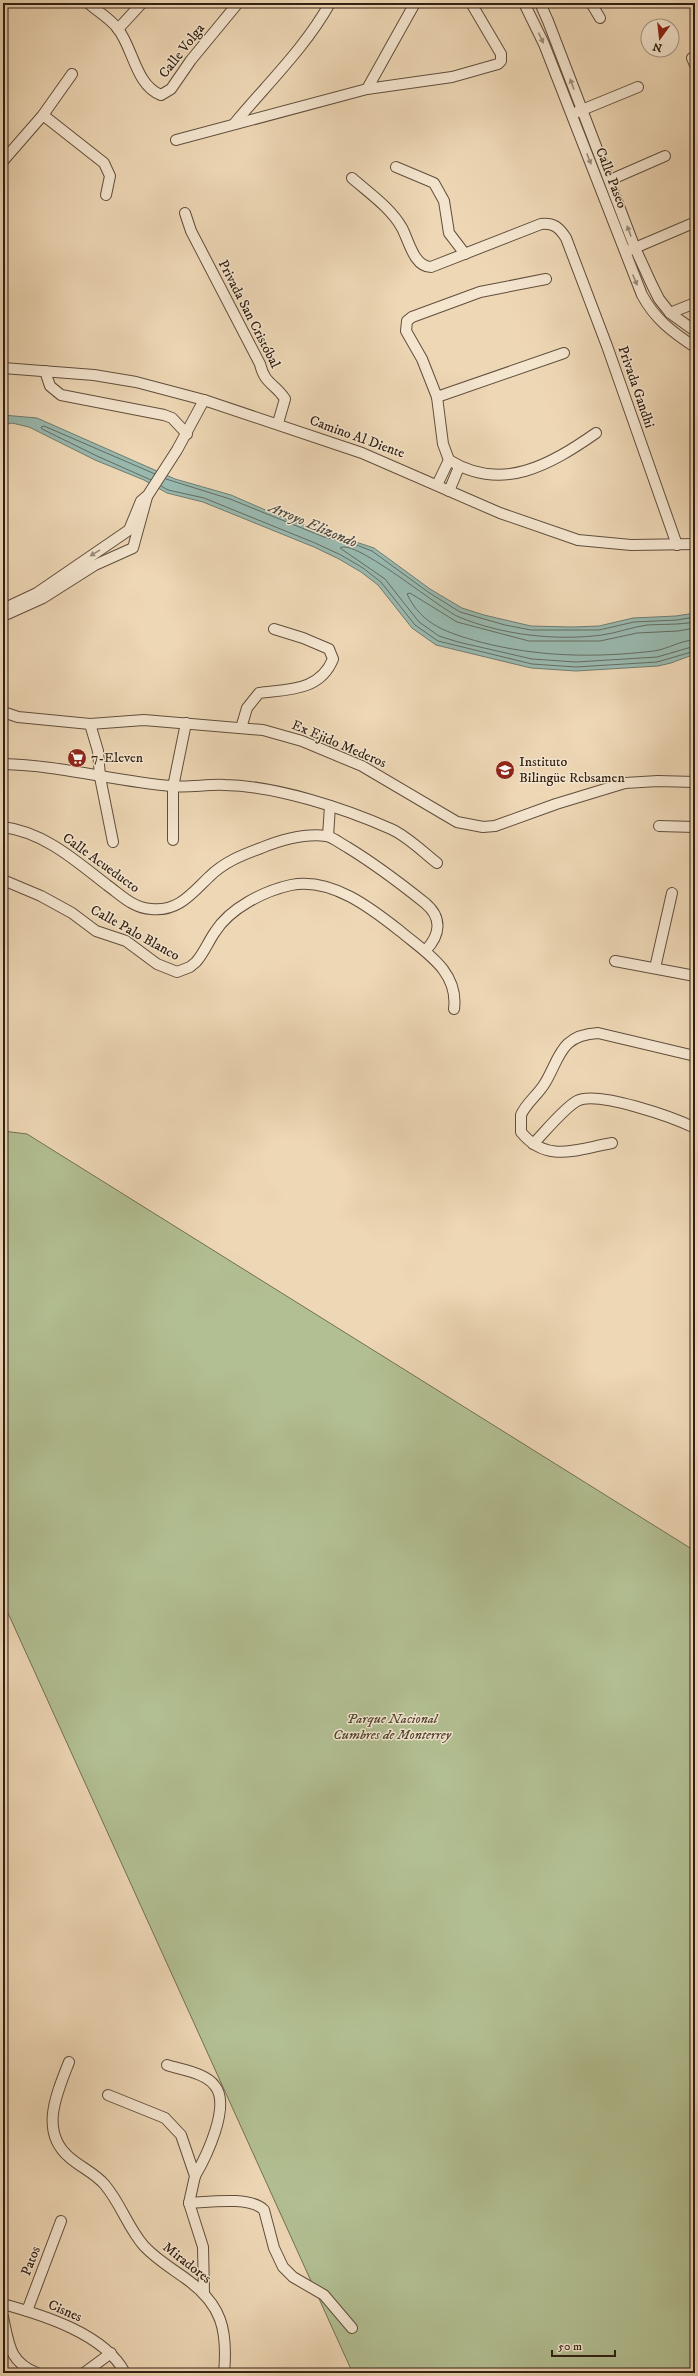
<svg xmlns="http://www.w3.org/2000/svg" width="698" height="2376" font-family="'IM FELL DW Pica',serif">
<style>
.green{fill:#b2bf92;stroke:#727052}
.water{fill:#99b9af;stroke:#6f7c71}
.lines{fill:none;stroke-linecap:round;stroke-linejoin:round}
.shore{stroke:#656c61;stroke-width:1}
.minor-casing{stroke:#604e3c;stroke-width:12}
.minor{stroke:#f4e5cf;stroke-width:10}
.oneway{fill:#9c8c7a}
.labels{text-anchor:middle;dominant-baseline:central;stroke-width:3;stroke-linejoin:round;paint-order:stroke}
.street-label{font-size:14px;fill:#312013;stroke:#f4e5cf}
.poi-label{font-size:14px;fill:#312013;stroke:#f4e5cf;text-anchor:start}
.park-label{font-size:14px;font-style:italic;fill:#514833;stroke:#f4e5cf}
.water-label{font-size:15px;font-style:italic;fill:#504e42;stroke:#f4e5cf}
</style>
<rect width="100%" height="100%" fill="#eed7b5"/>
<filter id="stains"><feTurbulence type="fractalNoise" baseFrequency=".005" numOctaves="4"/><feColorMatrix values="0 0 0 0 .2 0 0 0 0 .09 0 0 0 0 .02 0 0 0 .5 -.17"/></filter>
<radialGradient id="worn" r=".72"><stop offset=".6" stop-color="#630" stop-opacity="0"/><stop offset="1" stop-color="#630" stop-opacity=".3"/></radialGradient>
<path class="green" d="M3 1131 27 1134 695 1551V2373H353L350 2367 3 1602Z"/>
<path class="water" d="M3 415 37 418 175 479 231 495 286 519 374 548 430 589 462 608 484 615 531 626 572 627 599 626 633 618 676 616 695 613V654L671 663 658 666 576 671 531 668 436 645 412 628 378 585 361 572 339 559 314 547 203 502 167 493 144 480 95 460 29 427 12 423 3 425Z"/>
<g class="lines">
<g class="shore">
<path d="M166 479 230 499 324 537 354 544 372 551 428 592 460 612 505 625 531 630H599L634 622 677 620 695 617"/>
<path d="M151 480 97 456 42 429 41 427 44 426 155 474"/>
<path d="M161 486 168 490 204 498 315 543 341 555 363 568 381 582 415 625 438 641 532 664 576 667 657 662 695 651"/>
<path d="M695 622C678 625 663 624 647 625 632 627 617 633 602 635 556 641 502 635 459 617 438 608 355 538 340 548L385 579 419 622 439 636 458 642 532 659 576 662 657 657 695 646"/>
<path d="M695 628 678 631 637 633 600 641H529L457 622 410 593 407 594C422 626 449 633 480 642 538 657 595 658 654 651 668 649 681 640 695 640"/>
</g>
<g class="minor-casing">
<g id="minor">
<path d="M88 3C97 11 111 19 118 29 133 48 136 86 161 95L171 89 191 60 238 3"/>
<path d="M524 3 544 44 642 295C655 319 672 332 695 347"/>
<path d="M540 3 548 21 635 248 652 285 659 299 670 313 695 331"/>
<path d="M591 3 600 18"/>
<path d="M118 29 142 3"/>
<path d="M692 58 695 65"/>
<path d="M367 89 415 3"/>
<path d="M577 112 638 87"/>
<path d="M43 115 104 163 110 176 106 195"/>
<path d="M234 124C267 84 305 48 330 3"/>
<path d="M176 140 367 89 452 77 498 64 501 61V54L471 3"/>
<path d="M3 161 43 115 72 74"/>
<path d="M396 167 434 183 444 201 449 233 465 254"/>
<path d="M352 178C369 193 391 208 402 228 409 241 414 267 431 267L541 224C554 223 559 227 566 238L607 346 677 545"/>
<path d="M610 180 665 156"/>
<path d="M185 213 191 231 260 364C265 385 275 383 285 399L278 423"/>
<path d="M630 250 691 224"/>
<path d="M670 313 695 303"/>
<path d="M3 368 94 375 136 382 204 400 362 453 500 513 578 540 631 545 695 544"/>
<path d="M45 371 50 386 61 395 164 415 172 418 187 434"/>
<path d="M437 397 564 353"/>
<path d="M449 460 443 444 437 397 422 359 406 331 407 321 412 317 480 292 546 279"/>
<path d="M449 460C502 493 550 465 596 433"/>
<path d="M437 485 449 460"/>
<path d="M449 491 459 467"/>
<path d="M3 609 37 593 129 530 141 501 148 495 177 450 204 400"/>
<path d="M3 616 43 598 95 565 133 548 147 497"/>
<path d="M3 712 18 717 90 724 144 720 263 730 302 741 362 766 457 822 483 827 495 826 556 804 625 783 658 781 695 782"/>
<path d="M90 724 98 751 100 777 113 842"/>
<path d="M241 728 247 708 259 693C289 689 320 691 333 659L329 649 303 638 274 629"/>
<path d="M3 764C59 765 114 781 171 786 188 788 207 784 225 785 276 786 344 808 391 829 407 836 423 852 437 863"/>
<path d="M659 826 695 827"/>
<path d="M3 827C44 832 76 861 107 885 121 895 133 908 151 909 178 912 191 894 209 877 224 862 242 855 261 848 281 840 304 833 326 836 333 837 341 844 347 847 375 864 400 883 425 903 443 918 440 935 426 950"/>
<path d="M328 836 330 806"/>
<path d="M173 840V787L186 723"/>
<path d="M3 880 41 896 72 913 96 931 126 941 157 964 177 972 190 967 196 962C204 953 208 942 215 932 230 908 264 891 291 885 331 877 371 908 400 931 425 952 459 971 454 1009"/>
<path d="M615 961 695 976"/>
<path d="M655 968 672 893"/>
<path d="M612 1143C577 1149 547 1164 521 1132V1115C526 1103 538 1095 545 1083 560 1058 560 1035 598 1033L695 1056"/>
<path d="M533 1144C544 1133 564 1108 577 1101 597 1090 675 1118 695 1128"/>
<path d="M69 2062C57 2093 39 2131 69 2157 80 2167 95 2173 105 2185 121 2204 128 2228 144 2246 156 2259 171 2268 185 2278 222 2304 228 2330 224 2373"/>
<path d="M167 2065C182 2070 206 2073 215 2086 231 2106 206 2157 195 2176"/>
<path d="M108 2095 165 2118 181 2135 195 2176 189 2203 203 2247 204 2293"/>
<path d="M189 2203C209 2202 251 2196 264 2210L274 2248 283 2267 293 2277 324 2295 352 2328"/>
<path d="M3 2304C43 2315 105 2334 125 2373"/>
<path d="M27 2311 61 2221"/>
<path d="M3 2317C9 2344 9 2362 37 2373"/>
<path d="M84 2373 111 2353"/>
</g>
</g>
<use href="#minor" class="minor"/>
</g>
<defs><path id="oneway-solid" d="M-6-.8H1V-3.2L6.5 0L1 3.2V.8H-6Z"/></defs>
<g class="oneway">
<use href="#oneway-solid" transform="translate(541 38) rotate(65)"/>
<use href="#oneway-solid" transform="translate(572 84) rotate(-110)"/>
<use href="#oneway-solid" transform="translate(589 159) rotate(69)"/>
<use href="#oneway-solid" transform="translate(629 231) rotate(-110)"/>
<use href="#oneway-solid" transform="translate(635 280) rotate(67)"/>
<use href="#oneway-solid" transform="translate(95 553) rotate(148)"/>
</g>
<defs>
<g id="supermarket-disc" transform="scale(1)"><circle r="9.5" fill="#8f2418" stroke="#f4e5cf"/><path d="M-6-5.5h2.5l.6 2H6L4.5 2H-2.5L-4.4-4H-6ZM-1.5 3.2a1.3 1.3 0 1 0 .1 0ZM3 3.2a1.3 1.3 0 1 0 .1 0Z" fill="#fff"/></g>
<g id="school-disc" transform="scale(1)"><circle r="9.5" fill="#8f2418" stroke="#f4e5cf"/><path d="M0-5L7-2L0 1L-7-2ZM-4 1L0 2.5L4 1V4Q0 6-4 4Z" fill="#fff"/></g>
</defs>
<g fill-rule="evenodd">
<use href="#supermarket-disc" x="77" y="758"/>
<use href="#school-disc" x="505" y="770"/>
</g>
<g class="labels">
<g class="street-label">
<text transform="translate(182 51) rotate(-52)">Calle Volga</text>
<text transform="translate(611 178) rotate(69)">Calle Paseo</text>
<text transform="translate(249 314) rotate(63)">Privada San Cristóbal</text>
<text transform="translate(636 387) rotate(71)">Privada Gandhi</text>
<text transform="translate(357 437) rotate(20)">Camino Al Diente</text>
<text transform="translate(339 744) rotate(23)">Ex Ejido Mederos</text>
<text transform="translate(101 863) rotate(36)">Calle Acueducto</text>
<text transform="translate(135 933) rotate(29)">Calle Palo Blanco</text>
<text transform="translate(31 2261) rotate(-69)">Patos</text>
<text transform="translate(187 2263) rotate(38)">Miradores</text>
<text transform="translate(65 2311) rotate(23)">Cisnes</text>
</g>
<g class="poi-label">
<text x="91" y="758">7-Eleven</text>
<text x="519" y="762">Instituto<tspan x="519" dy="16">Bilingüe Rebsamen</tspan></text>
</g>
<g class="park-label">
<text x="392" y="1719">Parque Nacional<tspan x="392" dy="16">Cumbres de Monterrey</tspan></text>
</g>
<g class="water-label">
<text transform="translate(313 525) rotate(23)">Arroyo Elizondo</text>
</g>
</g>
<rect width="698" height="2376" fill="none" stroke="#eed7b5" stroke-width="16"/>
<rect x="4" y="4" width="690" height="2368" fill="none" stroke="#312013" stroke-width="2"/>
<rect x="8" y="8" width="682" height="2360" fill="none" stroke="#312013"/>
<g transform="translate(660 38) rotate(195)"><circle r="19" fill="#f4e5cf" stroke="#a69684"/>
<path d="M0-3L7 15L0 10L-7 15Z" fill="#8f2418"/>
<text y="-6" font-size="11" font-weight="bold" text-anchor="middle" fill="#312013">N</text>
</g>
<path d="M552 2350v6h63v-6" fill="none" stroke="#312013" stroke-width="2"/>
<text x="558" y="2350" font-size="12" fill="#312013" stroke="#f4e5cf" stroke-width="3" paint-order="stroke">50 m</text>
<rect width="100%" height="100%" filter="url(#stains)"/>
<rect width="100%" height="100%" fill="url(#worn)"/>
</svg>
